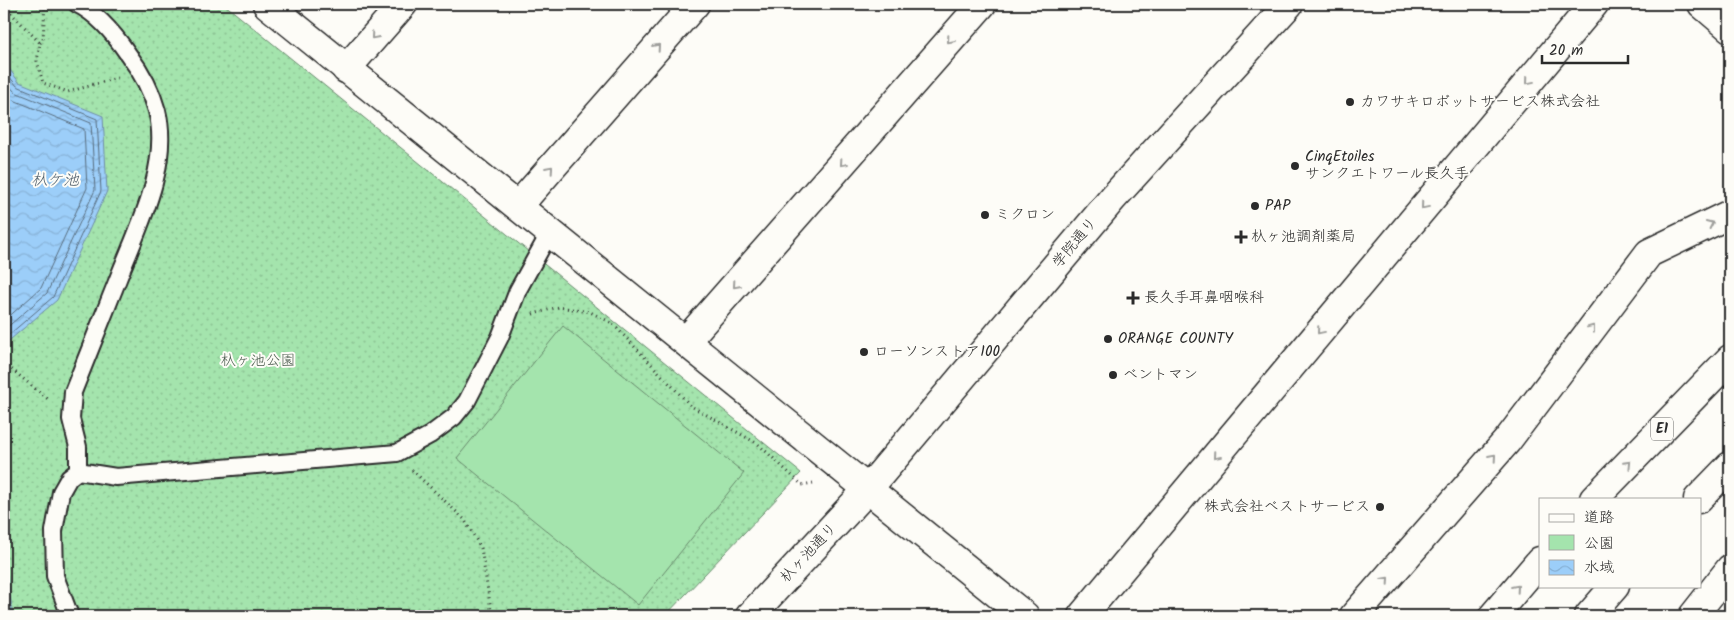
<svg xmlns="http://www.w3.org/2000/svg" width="1734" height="620" font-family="Kalam,'Klee One',sans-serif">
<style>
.green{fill:url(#green-dots);stroke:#68886c}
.pitch{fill:#a4e4ad;stroke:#68886c}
.water{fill:url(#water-waves);stroke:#6f8da7}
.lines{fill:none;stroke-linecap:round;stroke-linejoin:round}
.shore{stroke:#586c7d;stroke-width:1}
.lane-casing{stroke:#2b2b2b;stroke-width:20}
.street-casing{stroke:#2b2b2b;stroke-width:31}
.secondary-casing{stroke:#2b2b2b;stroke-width:31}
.highway-casing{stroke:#2b2b2b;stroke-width:31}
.path{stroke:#2b2b2b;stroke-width:3;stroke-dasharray:1 4;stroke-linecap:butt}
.lane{stroke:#fdfcf7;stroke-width:16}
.street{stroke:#fdfcf7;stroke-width:28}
.secondary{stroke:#fdfcf7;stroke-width:28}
.highway{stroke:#fdfcf7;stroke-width:28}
.oneway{stroke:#9e9e9b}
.poi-dot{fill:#2b2b2b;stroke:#fdfcf7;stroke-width:2}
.labels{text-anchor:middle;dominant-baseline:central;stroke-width:4;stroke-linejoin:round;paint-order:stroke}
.shield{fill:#fdfcf7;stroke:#6a6a68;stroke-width:1}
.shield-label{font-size:14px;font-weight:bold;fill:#2b2b2b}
.poi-label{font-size:15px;fill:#2b2b2b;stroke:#fdfcf7;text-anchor:start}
.street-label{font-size:15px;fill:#2b2b2b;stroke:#fdfcf7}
.park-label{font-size:15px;fill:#49594c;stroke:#fdfcf7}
.water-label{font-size:16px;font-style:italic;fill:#4d5c69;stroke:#fdfcf7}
</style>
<defs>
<pattern id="green-dots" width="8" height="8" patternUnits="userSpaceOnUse" patternTransform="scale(1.25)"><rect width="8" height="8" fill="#a4e4ad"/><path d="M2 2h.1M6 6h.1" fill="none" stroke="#8dc495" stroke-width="1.8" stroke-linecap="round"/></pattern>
<pattern id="water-waves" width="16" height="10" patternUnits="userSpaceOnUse" patternTransform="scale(1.25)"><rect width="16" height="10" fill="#9ccef9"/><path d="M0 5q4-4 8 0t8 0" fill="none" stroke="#87b1d6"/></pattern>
</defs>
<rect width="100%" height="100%" fill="#fdfcf7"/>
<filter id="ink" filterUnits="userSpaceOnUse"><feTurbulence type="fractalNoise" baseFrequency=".02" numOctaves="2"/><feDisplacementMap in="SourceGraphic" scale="10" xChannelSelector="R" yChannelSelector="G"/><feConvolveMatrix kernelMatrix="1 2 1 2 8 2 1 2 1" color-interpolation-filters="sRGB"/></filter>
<g filter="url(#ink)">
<path class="green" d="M4 4H224L801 473 665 616H4Z"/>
<path class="pitch" d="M563 326 744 473 638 605 457 458Z"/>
<g class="water">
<path d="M4 62 19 82 103 116 107 191 57 300 4 345Z"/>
<path d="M4 555 13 616H4Z"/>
</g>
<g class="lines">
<g class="shore">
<path d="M4 70 17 86 97 119 101 191 53 297 4 339"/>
<path d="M4 80 15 92 91 123 95 190 47 293 4 330"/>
<path d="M4 93 11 99 84 129 87 188 41 288 4 321"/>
</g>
<g class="lane-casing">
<g id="lane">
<path d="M77 4C98 14 115 35 128 54 140 70 152 92 157 111 171 166 137 230 118 279 103 317 88 354 73 392L71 419 78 447V471"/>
<path d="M78 471 116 477 397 453 430 435 454 417 467 401 500 337 518 290 550 232"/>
<path d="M70 616 55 576 54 531 61 492 69 478 78 471"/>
</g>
</g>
<g class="street-casing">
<g id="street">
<path d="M1702 4 1730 28"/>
<path d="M346 69 403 4"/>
<path d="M518 206 695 4"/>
<path d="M686 341 982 4"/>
<path d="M1082 616 1594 4"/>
<path d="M1354 616 1507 441 1649 253 1730 214"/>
<path d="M1693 616 1730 569"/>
</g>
</g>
<g class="secondary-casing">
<g id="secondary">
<path d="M267 4 1025 616"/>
<path d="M750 616 868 489 1113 198 1289 4"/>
</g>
</g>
<g class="highway-casing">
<g id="highway">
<path d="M1594 499 1730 359"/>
<path d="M1698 499 1730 466"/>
<path d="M1493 616 1540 561"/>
<path d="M1589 616 1615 586"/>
</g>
</g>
<g class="path">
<path d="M6 4 10 12 40 43 37 61 43 83 68 92 117 78"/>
<path d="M40 43 43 40 45 4"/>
<path d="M533 314 559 307 590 312 612 323 691 406 758 444 802 485 813 483"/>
<path d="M4 363 49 400"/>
<path d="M412 470 464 519 481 548 492 616"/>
</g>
<use href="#lane" class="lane"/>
<use href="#street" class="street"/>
<use href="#secondary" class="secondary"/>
<use href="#highway" class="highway"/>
</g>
<defs><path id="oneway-chevron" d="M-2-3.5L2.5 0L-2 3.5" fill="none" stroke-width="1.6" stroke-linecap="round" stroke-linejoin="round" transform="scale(1.25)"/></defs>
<g class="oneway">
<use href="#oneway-chevron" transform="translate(374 36) rotate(131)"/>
<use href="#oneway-chevron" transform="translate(950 40) rotate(131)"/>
<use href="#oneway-chevron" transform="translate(657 47) rotate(-49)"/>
<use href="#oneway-chevron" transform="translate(1529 81) rotate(130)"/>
<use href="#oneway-chevron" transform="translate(843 163) rotate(131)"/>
<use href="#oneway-chevron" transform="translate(550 169) rotate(-49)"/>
<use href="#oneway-chevron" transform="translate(1424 206) rotate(130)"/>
<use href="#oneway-chevron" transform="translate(1710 224) rotate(-25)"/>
<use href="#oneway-chevron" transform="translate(736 285) rotate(131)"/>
<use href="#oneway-chevron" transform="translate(1592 328) rotate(-53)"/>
<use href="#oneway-chevron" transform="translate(1320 331) rotate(130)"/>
<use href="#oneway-chevron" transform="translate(1216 456) rotate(130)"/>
<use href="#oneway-chevron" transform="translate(1493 457) rotate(-49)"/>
<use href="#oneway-chevron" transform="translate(1628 464) rotate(-46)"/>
<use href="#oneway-chevron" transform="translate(1386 580) rotate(-49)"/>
<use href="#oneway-chevron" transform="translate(1516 588) rotate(-49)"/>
</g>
</g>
<g class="poi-dot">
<circle cx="1350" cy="102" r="5"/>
<circle cx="1295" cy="166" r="5"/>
<circle cx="1255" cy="206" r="5"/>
<circle cx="985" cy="215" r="5"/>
<path d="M1238.5 229.5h5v5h5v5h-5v5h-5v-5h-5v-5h5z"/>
<path d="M1130.5 290.5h5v5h5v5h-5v5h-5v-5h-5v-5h5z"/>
<circle cx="1108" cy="339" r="5"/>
<circle cx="864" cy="352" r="5"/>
<circle cx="1113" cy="375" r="5"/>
<circle cx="1380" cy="507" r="5"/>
</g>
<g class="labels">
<rect class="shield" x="1651" y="417.5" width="22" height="23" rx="4"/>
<g class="shield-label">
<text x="1662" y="429">E1</text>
</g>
<g class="poi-label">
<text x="1360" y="102">カワサキロボットサービス株式会社</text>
<text x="1305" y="157">CinqEtoiles<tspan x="1305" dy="17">サンクエトワール長久手</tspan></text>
<text x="1265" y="206">PAP</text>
<text x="995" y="215">ミクロン</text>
<text x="1251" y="237">杁ヶ池調剤薬局</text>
<text x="1144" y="298">長久手耳鼻咽喉科</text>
<text x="1118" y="339">ORANGE COUNTY</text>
<text x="874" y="352">ローソンストア100</text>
<text x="1123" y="375">ベントマン</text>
<text x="1370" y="507" text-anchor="end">株式会社ベストサービス</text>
</g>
<g class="street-label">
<text transform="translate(1075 243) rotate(-50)">学院通り</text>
<text transform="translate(809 553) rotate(-47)">杁ヶ池通り</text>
</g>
<g class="park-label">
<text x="258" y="361">杁ヶ池公園</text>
</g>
<g class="water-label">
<text x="55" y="180">杁ケ池</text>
</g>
</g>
<rect width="1734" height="620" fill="none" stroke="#fdfcf7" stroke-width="20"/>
<rect x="10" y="10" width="1714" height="600" fill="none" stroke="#2b2b2b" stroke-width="2" filter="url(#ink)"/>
<rect x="1539" y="498" width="162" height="90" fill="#fdfcf7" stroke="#a9a8a5"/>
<rect x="1549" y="514" width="25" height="8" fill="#fdfcf7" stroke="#a9a8a5"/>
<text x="1584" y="522" font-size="15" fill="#2b2b2b">道路</text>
<rect x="1549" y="535" width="25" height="15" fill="#a4e4ad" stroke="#a9a8a5"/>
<text x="1584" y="548" font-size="15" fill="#2b2b2b">公園</text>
<rect x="1549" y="560" width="25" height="15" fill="url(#water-waves)" stroke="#a9a8a5"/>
<text x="1584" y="572" font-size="15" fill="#2b2b2b">水域</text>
<path d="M1542 55v8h86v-8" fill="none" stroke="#2b2b2b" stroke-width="2.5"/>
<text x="1549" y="55" font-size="15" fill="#2b2b2b" stroke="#fdfcf7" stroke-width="4" paint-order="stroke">20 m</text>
</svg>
